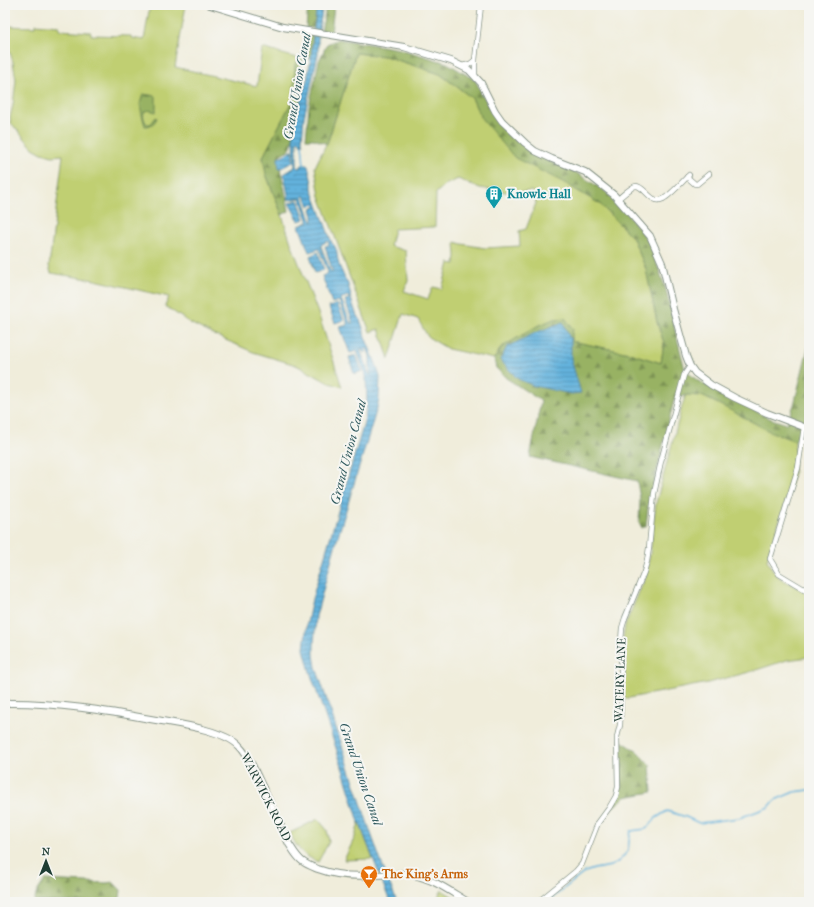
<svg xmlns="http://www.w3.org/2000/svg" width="814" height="907" font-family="'IM FELL French Canon',serif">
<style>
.grass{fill:#c0cf72;stroke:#708653;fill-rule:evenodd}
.forest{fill:url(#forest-firs);stroke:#5c784c}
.water{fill:url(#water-rules);stroke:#417888;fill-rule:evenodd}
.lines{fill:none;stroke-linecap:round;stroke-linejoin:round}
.stream{stroke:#63b2dd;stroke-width:1.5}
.minor-casing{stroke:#889588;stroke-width:6}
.major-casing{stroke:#889588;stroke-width:8}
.minor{stroke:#fff;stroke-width:4.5}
.major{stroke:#fff;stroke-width:6}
.labels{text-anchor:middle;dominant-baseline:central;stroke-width:4;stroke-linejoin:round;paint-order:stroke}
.culture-label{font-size:12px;font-weight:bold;fill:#0d838f;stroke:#f6f6f2;text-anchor:start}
.street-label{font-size:12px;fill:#1f3d34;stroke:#f6f6f2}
.food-label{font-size:12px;font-weight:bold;fill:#c56008;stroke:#f6f6f2;text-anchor:start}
.water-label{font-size:13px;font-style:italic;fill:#305a5e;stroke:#f6f6f2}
</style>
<defs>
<pattern id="forest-firs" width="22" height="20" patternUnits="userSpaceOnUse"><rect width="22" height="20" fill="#98b264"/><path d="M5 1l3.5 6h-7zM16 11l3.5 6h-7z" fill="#7b9253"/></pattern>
<pattern id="water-rules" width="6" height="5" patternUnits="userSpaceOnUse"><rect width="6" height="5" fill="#63b2dd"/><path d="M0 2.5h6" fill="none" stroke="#5192b4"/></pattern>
</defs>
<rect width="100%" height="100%" fill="#f6f6f2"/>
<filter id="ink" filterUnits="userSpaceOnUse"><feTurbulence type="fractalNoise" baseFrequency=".025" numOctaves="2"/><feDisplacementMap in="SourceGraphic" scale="8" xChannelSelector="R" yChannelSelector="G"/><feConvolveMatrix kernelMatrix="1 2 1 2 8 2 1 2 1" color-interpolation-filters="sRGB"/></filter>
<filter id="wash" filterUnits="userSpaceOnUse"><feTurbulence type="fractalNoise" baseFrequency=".012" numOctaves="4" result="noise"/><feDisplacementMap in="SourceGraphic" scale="16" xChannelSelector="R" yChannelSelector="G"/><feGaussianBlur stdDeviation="0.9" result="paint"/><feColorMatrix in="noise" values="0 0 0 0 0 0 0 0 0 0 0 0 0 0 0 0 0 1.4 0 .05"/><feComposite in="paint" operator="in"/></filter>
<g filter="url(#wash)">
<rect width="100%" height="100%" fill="#f0eddb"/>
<g class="grass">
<path d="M150 5H186L175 67 257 86 262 48 300 59 295 64 294 97 263 157 266 174 282 215 291 243 318 313 342 387 327 382 296 365 253 352 212 334 190 323 165 306 169 297 95 280 51 273 49 266 63 155 52 156 42 153 33 148 11 123 10 117 13 105 16 80 13 62 5 37V26L35 27V24L59 26V30L91 32V35L131 36 132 38 144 40Z"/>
<path d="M356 53 385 56 440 74 472 98 481 118 563 182 600 204 633 238 646 269 657 322 664 343 661 363 629 353 571 341 502 346 494 359 448 349 428 337 418 319 403 314 389 359 379 329 370 332 320 196 315 167 329 138ZM458 179 480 188 513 193 532 191 536 203 526 229 519 231 520 246 485 248 462 244 455 242 456 256 455 264 449 263 442 289 433 287 428 299 404 291 408 281 406 251 390 246 394 229 435 227 436 193 445 185Z"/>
<path d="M686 395 702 396 795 441 794 473 785 504 767 560 773 570 780 578 809 594V657L787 660 753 671 708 683 624 699 622 658 623 639 625 625 646 576 650 554 656 503 683 403Z"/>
<path d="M318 819 327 830 329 842 318 862C301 854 298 850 290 833Z"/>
<path d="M359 822 373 859 344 860 355 837Z"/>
<path d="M442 890 461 902H435Z"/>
</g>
<g class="forest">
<path d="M308 5H316V13L314 28H306Z"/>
<path d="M325 5H334L331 33 321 31 325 14Z"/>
<path d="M307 34 313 36 311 57 302 60 301 72 302 83 299 104 294 127 293 140 290 149 281 154 278 158 289 211 282 215 266 174 263 157 294 97 295 64C303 56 305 46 307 34Z"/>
<path d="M338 39 400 49 447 63 475 80 485 99 500 123 522 145 545 160 572 170 605 191 624 210 642 232 650 244 666 290 675 330 685 370 698 381 769 418 786 424 794 405 809 344V401L805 421 795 441 769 431 732 411 702 396 686 395 674 400 648 507 646 526 642 528 639 522 640 499 637 481 530 457 541 401 506 378 496 368 494 359 502 347 537 326 554 319 565 318 573 329 571 341 629 353 661 363 664 343 657 322 646 269 633 238 600 204 563 182 515 158 481 118 472 98 440 74 385 56 356 53 327 144 314 139H306L309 106 319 61 327 44Z"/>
<path d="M143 94 156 96V112C152 111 148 109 144 112 143 117 144 120 147 124H150C153 122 154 119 156 117L157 118C154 124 151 126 145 126L142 115 140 104Z"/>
<path d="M620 740 638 752 650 765 652 792 625 797 613 807C624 787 621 762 620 740Z"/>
<path d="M45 880 106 883 113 882 121 890 120 898 112 902H47L34 901 37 892Z"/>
</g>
<g class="water">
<path d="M316 5H323L318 35V54L304 117 302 141 303 144H301L299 140 297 141V166L299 169 302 165H308L312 183V189L332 243C337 247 337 254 338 261 339 267 343 273 345 279L347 281 351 295 350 296 357 316 359 317 364 331V334L376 364 380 377 379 398 377 408 336 543 316 616 314 646V655L316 667 373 839 383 867 397 902H390L359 822 338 754 310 672 304 649 307 623 312 599 364 423 367 404 366 377 357 351 350 353 340 327 347 325V322L339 301 332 303 322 276 327 274 328 272 319 249 309 252 299 226 308 222V220L300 198 289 200 284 174 295 167 294 141 293 140 295 121 307 80 311 57 314 28 316 13ZM304 195 306 198 309 206 315 204 316 207 311 209 313 216V222L311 220 303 197ZM328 241 329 245 325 246 333 273 330 270 321 246 322 244ZM348 296 349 299 345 300 352 320V324L350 322 341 299 342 298ZM365 348H367L370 356V372L371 375 369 374 360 349H362L364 353 366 352Z"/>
<path d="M293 150V162L279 169 278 158Z"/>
<path d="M298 200 305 219 299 221 289 203Z"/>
<path d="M318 252 324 270 315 273 310 256Z"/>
<path d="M337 304 344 320 335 323 329 307Z"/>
<path d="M563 322 571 341V359L581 393 571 394 534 386 518 379 500 360 507 347 535 333Z"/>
<path d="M356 355 362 371 354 374 349 357Z"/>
</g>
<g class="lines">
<g class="stream">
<path d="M302 144 304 165"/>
<path d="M547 902 585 872 594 869 611 866 619 861 628 851 629 841 631 831 646 829 656 818 667 811 686 817 699 823 739 818 769 807 775 800 794 792 809 790"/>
</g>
</g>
</g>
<g filter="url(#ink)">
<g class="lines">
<g class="minor-casing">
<g id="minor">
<path d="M475 60V76"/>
<path d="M462 66 470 64 475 60 481 5"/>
<path d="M687 177 695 184H697L709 174"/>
<path d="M618 199C622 196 632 186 636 186 645 186 651 205 663 199 671 195 683 181 689 175"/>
<path d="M804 427 798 468 770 559 779 574 809 592"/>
<path d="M538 902 576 871 582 864 598 823 609 808 616 796 618 787 617 737 620 725 621 700V642L622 628 625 618 644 572 647 561 649 548 654 494 661 461 684 375 690 366"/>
</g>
</g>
<g class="major-casing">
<g id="major">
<path d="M210 5 283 27 404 47 451 61 469 70 481 83 495 111 502 121 525 143 535 151 552 159 585 172 614 195 650 236 662 263 673 309 686 356 690 366 695 373 711 385 735 398 767 413 809 429"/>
<path d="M5 703C55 702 107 711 156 720 178 724 224 730 239 746 249 756 256 773 262 786 271 805 280 824 289 844 293 850 296 856 302 861 307 865 313 867 318 869 337 876 356 877 376 875 388 875 401 872 413 875 432 878 451 892 468 902"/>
</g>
</g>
<use href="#minor" class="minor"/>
<use href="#major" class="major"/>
</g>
</g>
<defs>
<g id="building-pin" transform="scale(0.9)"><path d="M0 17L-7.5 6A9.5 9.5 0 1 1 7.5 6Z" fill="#0f9aa8" stroke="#f6f6f2"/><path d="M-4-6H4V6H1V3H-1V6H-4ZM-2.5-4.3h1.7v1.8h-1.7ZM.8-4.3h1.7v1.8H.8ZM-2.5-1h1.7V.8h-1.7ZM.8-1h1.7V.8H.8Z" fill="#fff"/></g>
<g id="bar-pin" transform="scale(0.9)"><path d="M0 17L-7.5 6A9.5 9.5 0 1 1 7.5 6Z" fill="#e8710a" stroke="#f6f6f2"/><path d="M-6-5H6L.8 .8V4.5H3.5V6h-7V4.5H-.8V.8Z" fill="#fff"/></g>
</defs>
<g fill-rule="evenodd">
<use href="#building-pin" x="494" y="194"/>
<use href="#bar-pin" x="369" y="874"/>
</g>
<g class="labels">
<g class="culture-label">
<text x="507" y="194">Knowle Hall</text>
</g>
<g class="street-label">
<text transform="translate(620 680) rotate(-88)">WATERY LANE</text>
<text transform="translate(266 797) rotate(63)">WARWICK ROAD</text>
</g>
<g class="food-label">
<text x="382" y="874">The King's Arms</text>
</g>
<g class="water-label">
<text transform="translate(297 86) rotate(-80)">Grand Union Canal</text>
<text transform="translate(348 452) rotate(-75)">Grand Union Canal</text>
<text transform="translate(361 774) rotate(71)">Grand Union Canal</text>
</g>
</g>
<rect width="814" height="907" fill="none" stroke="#f6f6f2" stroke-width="20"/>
<g transform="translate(46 861)" stroke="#f6f6f2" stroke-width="3" paint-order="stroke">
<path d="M0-3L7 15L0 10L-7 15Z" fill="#1f3d34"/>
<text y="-6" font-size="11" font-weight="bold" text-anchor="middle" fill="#1f3d34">N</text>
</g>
</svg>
